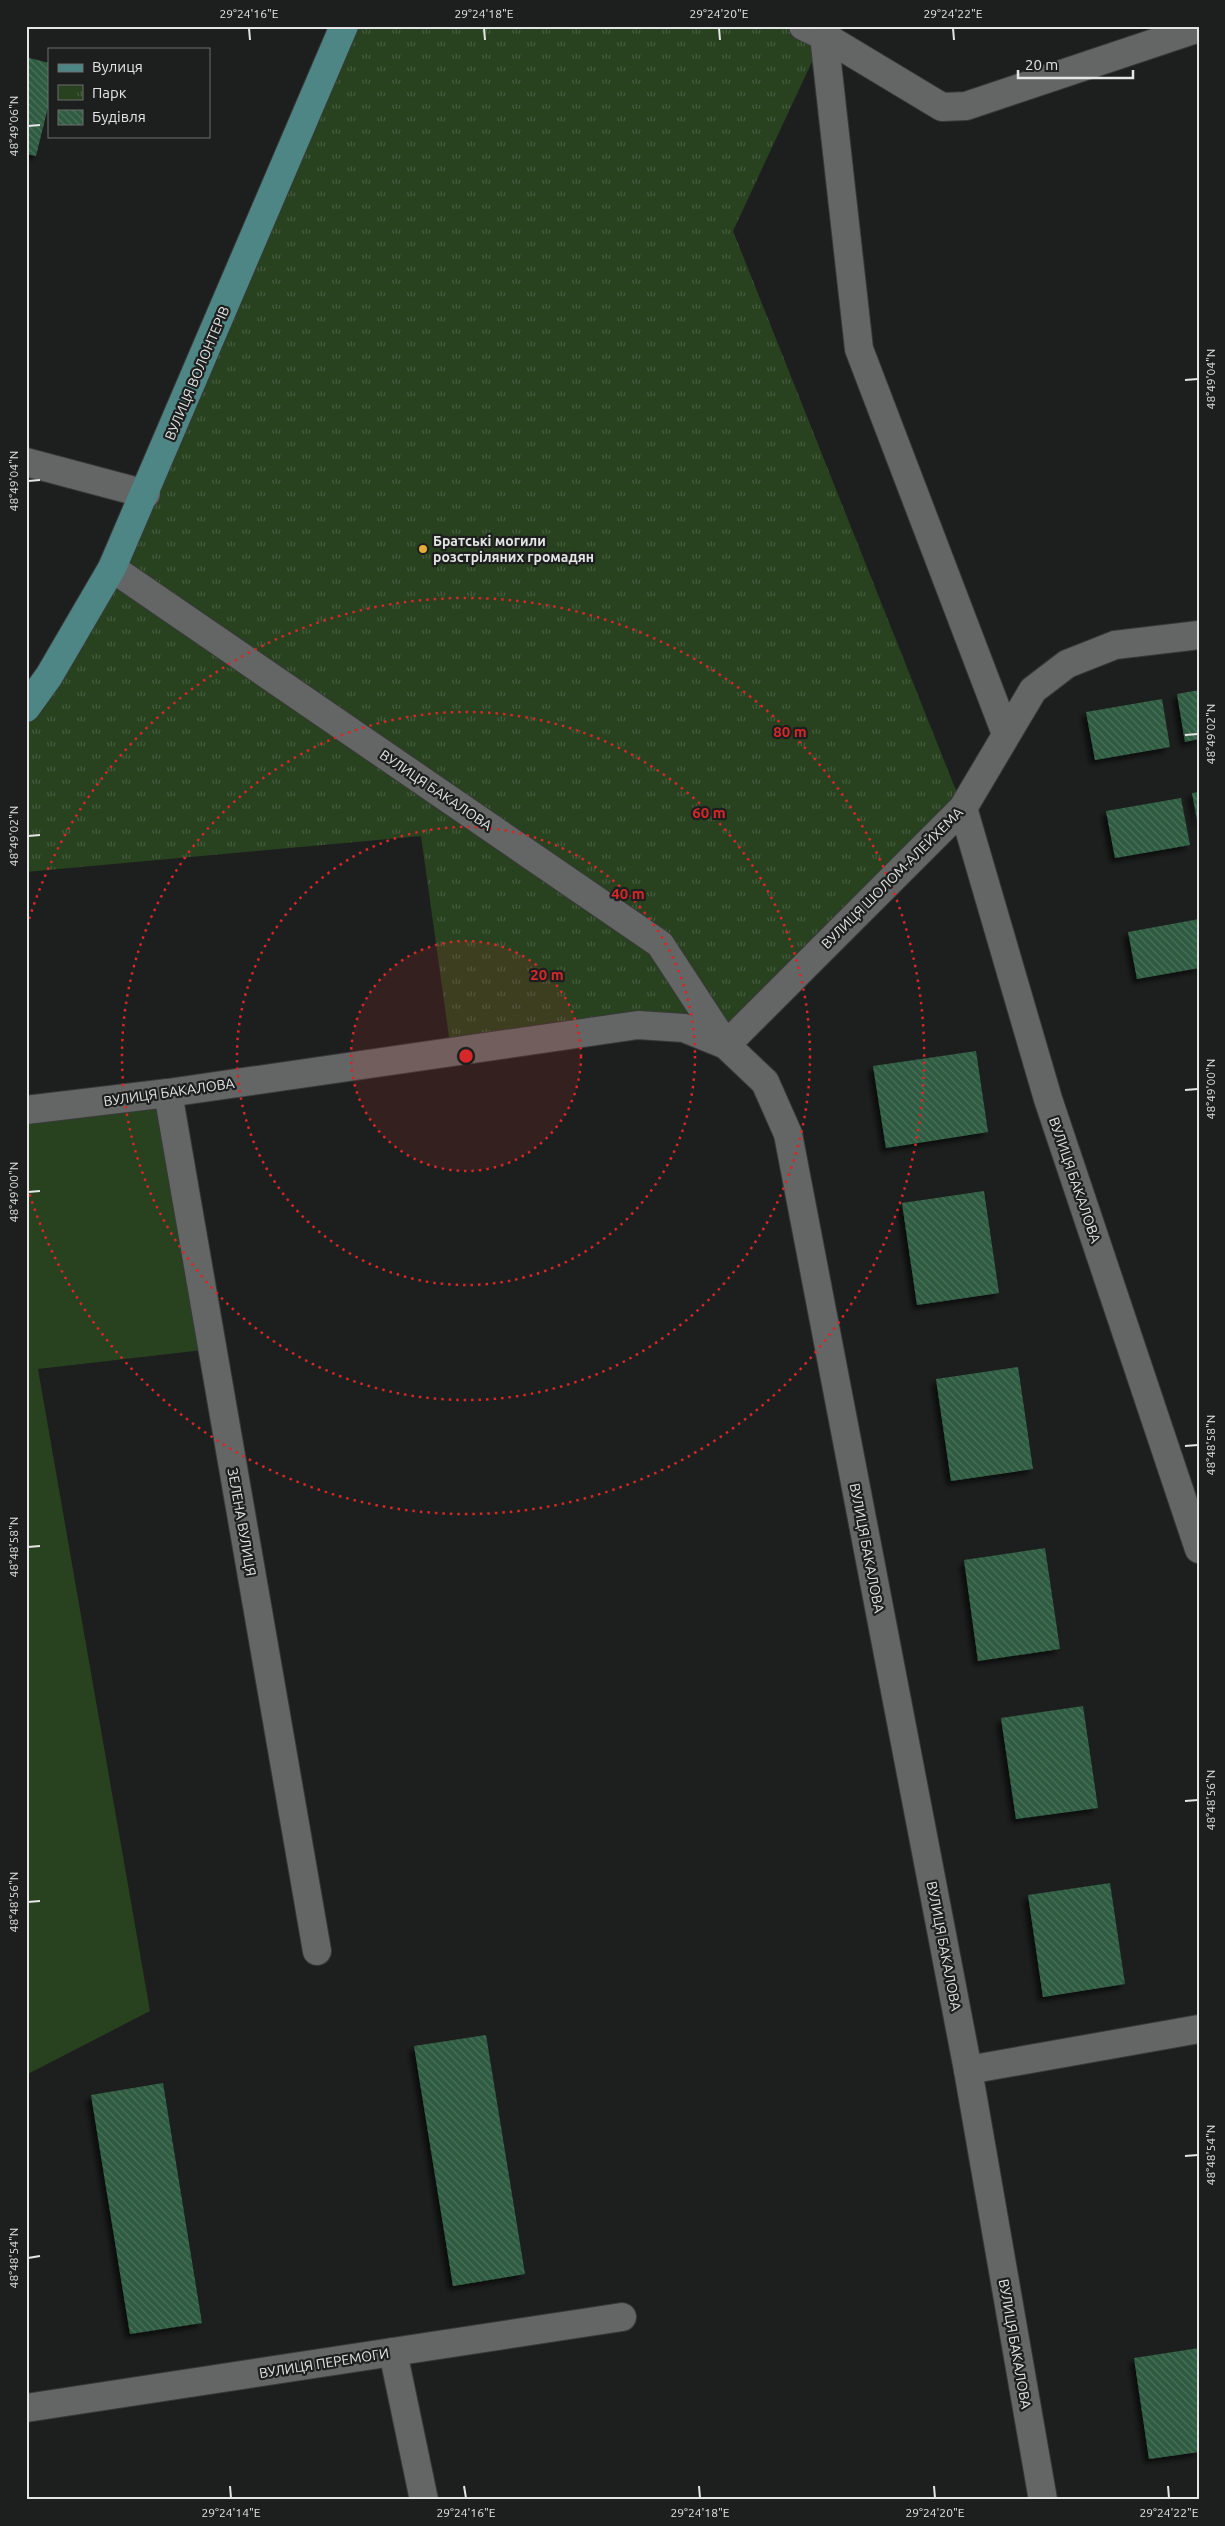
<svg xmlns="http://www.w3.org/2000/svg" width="1225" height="2526" font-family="Ubuntu,sans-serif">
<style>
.grass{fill:#28411f}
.park{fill:url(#park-tufts)}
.building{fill:url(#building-back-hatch);filter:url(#shadow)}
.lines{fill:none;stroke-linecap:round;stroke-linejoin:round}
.street-casing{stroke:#383a39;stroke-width:30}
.secondary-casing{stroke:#383a39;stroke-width:30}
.primary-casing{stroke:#383a39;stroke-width:30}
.street{stroke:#636665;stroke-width:28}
.secondary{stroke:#636665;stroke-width:28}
.primary{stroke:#4d8685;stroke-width:28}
.ticks{fill:none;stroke:#e4e6e5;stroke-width:2}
.ring{fill:none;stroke:#d62828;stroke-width:2.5;stroke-dasharray:2.5 5}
.poi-dot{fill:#e7ac37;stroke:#1d1f1e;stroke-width:2}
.labels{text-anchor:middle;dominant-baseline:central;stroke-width:4.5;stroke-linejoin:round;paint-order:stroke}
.street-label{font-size:14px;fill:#e4e6e5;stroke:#1d1f1e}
.poi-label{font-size:14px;font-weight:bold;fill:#e4e6e5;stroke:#1d1f1e;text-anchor:start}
.centre{fill:#d62828;stroke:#1d1f1e;stroke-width:2.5}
.ring-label{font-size:15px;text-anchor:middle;font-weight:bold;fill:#d62828;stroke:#1d1f1e;stroke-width:4.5;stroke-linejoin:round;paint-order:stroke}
.neatline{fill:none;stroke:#e4e6e5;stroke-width:2}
.ticks-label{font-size:12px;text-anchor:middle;fill:#e4e6e5}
</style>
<defs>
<pattern id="park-tufts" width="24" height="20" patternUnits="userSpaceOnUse" patternTransform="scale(1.25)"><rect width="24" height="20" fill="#28411f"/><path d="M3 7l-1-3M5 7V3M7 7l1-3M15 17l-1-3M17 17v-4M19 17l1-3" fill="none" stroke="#475c3f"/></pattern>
<pattern id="building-back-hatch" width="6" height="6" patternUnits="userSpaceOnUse" patternTransform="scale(1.25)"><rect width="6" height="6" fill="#2e5b41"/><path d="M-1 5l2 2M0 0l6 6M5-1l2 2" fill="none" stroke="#4c735c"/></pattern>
<filter id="shadow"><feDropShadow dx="-4.5" dy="4.5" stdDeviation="2.5" flood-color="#0009"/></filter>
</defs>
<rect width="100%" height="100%" fill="#1d1f1e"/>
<path class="grass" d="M168 1093 212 1349 38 1369 150 2011 26 2075V1110Z"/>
<path class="park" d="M344 26H803L824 36 733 231 963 808 726 1045 684 1028 451 1051 421 836 26 872V708L49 676Z"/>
<g class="building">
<path d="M26 57 49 63V103L36 156 26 154Z"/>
<path d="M1199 690V739L1185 742 1177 694Z"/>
<path d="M1162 699 1170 747 1095 760 1086 712Z"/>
<path d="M1199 792V825H1198L1192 793Z"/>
<path d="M1181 798 1190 845 1115 858 1106 811Z"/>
<path d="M1199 919V968L1137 979 1128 932Z"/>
<path d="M976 1051 988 1132 886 1148 873 1066Z"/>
<path d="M984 1191 999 1293 917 1305 902 1203Z"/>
<path d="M1018 1367 1033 1469 951 1481 936 1379Z"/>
<path d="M1045 1548 1060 1649 978 1661 964 1560Z"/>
<path d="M1083 1706 1098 1808 1016 1819 1001 1718Z"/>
<path d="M1110 1883 1125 1984 1043 1997 1028 1895Z"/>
<path d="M486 2035 525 2274 453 2286 414 2046Z"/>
<path d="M163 2083 202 2323 130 2334 91 2095Z"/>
<path d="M1199 2348V2452L1149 2459 1134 2358Z"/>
</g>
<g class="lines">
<g class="street-casing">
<g id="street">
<path d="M803 26 824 36 942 107 966 106 1199 28"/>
<path d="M824 36 859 349 1006 734"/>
<path d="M112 568 660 944 726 1045 963 808 1033 690 1067 664 1115 645 1199 635"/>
<path d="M963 808 1048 1099 1199 1549"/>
<path d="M168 1093 317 1951"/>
<path d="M26 1110 168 1093 638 1025 684 1028 726 1045 765 1082 788 1134 968 2070 1043 2500"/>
<path d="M968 2070 1199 2029"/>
<path d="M393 2352 424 2500"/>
<path d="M26 2408 622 2317"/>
</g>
</g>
<g class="secondary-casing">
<path id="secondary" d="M26 462 146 494"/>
</g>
<g class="primary-casing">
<path id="primary" d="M26 708 49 676 112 568 344 26"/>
</g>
<use href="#street" class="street"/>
<use href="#secondary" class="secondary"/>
<use href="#primary" class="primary"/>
</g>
<path class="ticks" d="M249 28 250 40M484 28 485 40M719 28 720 40M953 28 954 40M28 126 40 125M1185 380 1198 379M28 481 40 480M1185 735 1198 734M28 836 40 835M1185 1090 1198 1089M28 1192 40 1191M1185 1446 1198 1445M28 1547 40 1546M1185 1801 1198 1800M28 1902 40 1901M1185 2156 1198 2155M28 2258 40 2256M230 2486 231 2498M464 2486 466 2498M699 2486 700 2498M934 2486 935 2498M1168 2486 1169 2498"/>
<circle cx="466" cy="1056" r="115" fill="#d62828" fill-opacity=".12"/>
<g class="ring">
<circle cx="466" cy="1056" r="115"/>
<circle cx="466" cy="1056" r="229"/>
<circle cx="466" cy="1056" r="344"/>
<path d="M27 926A458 458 0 1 1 27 1186"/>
</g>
<circle class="poi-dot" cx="423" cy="549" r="5"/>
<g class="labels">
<g class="street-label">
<text transform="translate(197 373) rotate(-67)">ВУЛИЦЯ ВОЛОНТЕРІВ</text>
<text transform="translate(436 790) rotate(34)">ВУЛИЦЯ БАКАЛОВА</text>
<text transform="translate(892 878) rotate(-45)">ВУЛИЦЯ ШОЛОМ-АЛЕЙХЕМА</text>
<text transform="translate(169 1092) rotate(-8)">ВУЛИЦЯ БАКАЛОВА</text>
<text transform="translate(1075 1180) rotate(71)">ВУЛИЦЯ БАКАЛОВА</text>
<text transform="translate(242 1522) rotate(80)">ЗЕЛЕНА ВУЛИЦЯ</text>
<text transform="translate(867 1548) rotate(79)">ВУЛИЦЯ БАКАЛОВА</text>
<text transform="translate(944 1946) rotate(79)">ВУЛИЦЯ БАКАЛОВА</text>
<text transform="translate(1015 2344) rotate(80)">ВУЛИЦЯ БАКАЛОВА</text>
<text transform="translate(324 2363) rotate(-9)">ВУЛИЦЯ ПЕРЕМОГИ</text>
</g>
<g class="poi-label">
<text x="433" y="541">Братські могили<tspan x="433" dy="16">розстріляних громадян</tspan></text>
</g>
</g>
<circle cx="466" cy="1056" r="8" class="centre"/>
<g class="ring-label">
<text x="790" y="737">80 m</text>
<text x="709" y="818">60 m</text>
<text x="628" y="899">40 m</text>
<text x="547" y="980">20 m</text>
</g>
<rect width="1225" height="2526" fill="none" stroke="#1d1f1e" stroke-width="55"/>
<rect x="48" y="48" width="162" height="90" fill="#1d1f1e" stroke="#6d6f6e"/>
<rect x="58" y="64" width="25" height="8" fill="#4d8685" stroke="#6d6f6e"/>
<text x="92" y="72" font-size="15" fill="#e4e6e5">Вулиця</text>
<rect x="58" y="85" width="25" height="15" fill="url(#park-tufts)" stroke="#6d6f6e"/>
<text x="92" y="98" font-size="15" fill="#e4e6e5">Парк</text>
<rect x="58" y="110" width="25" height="15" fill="url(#building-back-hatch)" stroke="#6d6f6e"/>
<text x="92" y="122" font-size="15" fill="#e4e6e5">Будівля</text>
<path d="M1018 70v8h115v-8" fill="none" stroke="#e4e6e5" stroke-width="2.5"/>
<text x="1025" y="70" font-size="15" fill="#e4e6e5" stroke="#1d1f1e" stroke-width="4" paint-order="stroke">20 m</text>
<rect x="28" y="28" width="1170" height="2470" class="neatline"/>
<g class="ticks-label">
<text x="249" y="18">29°24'16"E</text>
<text x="484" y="18">29°24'18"E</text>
<text x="719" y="18">29°24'20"E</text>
<text x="953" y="18">29°24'22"E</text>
<text transform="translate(14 126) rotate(-90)" y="4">48°49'06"N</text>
<text transform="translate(1211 379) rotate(-90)" y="4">48°49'04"N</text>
<text transform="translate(14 481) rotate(-90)" y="4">48°49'04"N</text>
<text transform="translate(1211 734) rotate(-90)" y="4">48°49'02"N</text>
<text transform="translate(14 836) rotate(-90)" y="4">48°49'02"N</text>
<text transform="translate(1211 1089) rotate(-90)" y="4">48°49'00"N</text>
<text transform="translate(14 1192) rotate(-90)" y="4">48°49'00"N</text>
<text transform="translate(1211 1445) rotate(-90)" y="4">48°48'58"N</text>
<text transform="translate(14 1547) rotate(-90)" y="4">48°48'58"N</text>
<text transform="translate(1211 1800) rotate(-90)" y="4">48°48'56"N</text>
<text transform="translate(14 1902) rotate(-90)" y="4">48°48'56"N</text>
<text transform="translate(1211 2155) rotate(-90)" y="4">48°48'54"N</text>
<text transform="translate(14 2258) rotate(-90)" y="4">48°48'54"N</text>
<text x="231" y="2517">29°24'14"E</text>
<text x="466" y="2517">29°24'16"E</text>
<text x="700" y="2517">29°24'18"E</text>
<text x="935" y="2517">29°24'20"E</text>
<text x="1169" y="2517">29°24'22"E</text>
</g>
</svg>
